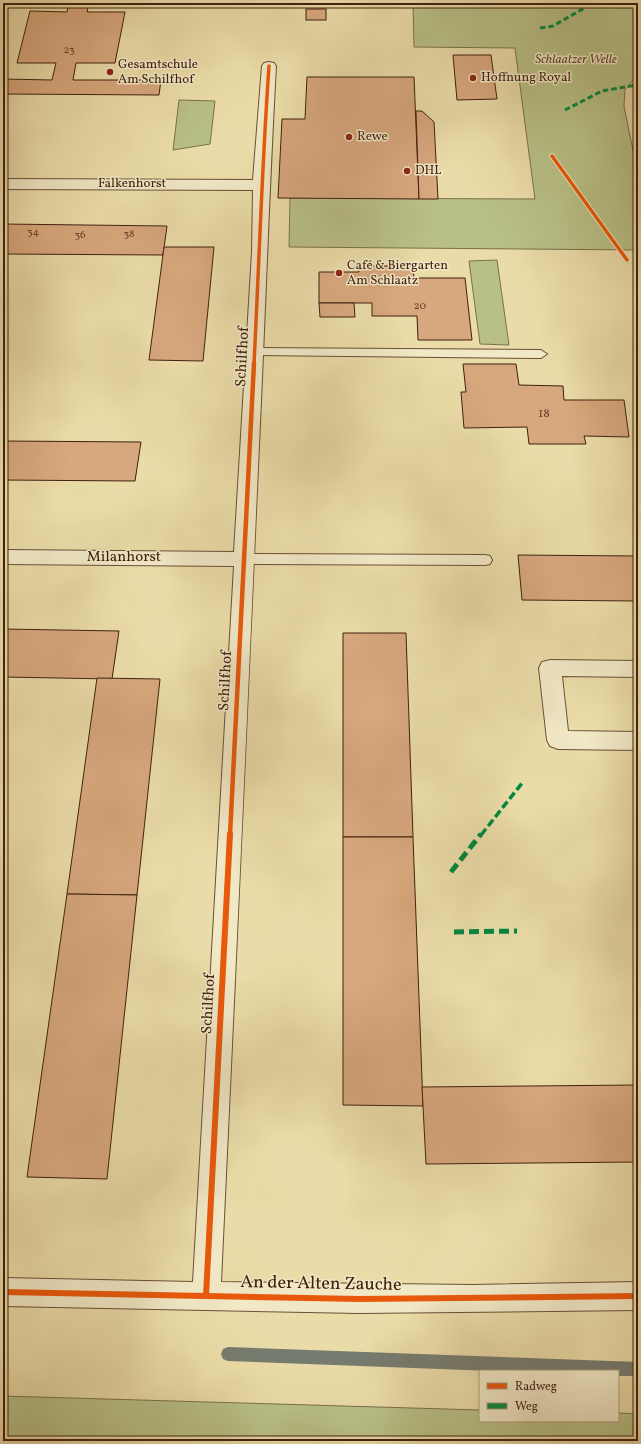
<svg xmlns="http://www.w3.org/2000/svg" width="641" height="1444" font-family="Vollkorn,serif">
<style>
.green{fill:#b8c086;stroke:#7c704a}
.lines{fill:none;stroke-linecap:round;stroke-linejoin:round}
.stream{fill:#767c70;fill-rule:evenodd}
.building{fill:#d7a77d;stroke:#40200f}
.service-casing{stroke:#6a4f35;stroke-width:2}
.minor-casing{stroke:#6a4f35;stroke-width:2}
.service{fill:#f1e8c6;fill-rule:evenodd}
.minor{fill:#f1e8c6;fill-rule:evenodd}
.quiet-far2{stroke:#00873e;stroke-width:3;stroke-dasharray:5.5 3;stroke-linecap:butt}
.quiet-far1{stroke:#00873e;stroke-width:3.5;stroke-dasharray:8 3.5;stroke-linecap:butt}
.quiet{stroke:#00873e;stroke-width:5;stroke-dasharray:10 5;stroke-linecap:butt}
.cycleway-far2-casing{stroke:#f1e8c6;stroke-width:5.5}
.cycleway-far1-casing{stroke:#f1e8c6;stroke-width:7}
.cycleway-casing{stroke:#f1e8c6;stroke-width:8}
.cycleway-far2{stroke:#e8590c;stroke-width:3.5}
.cycleway-far1{stroke:#e8590c;stroke-width:4.5}
.cycleway{stroke:#e8590c;stroke-width:6}
.poi-dot{fill:#8f2418;stroke:#f1e8c6;stroke-width:1.5}
.labels{text-anchor:middle;dominant-baseline:central;stroke-width:3;stroke-linejoin:round;paint-order:stroke}
.far-number-label{font-size:11px;fill:#66422a}
.far-park-label{font-size:13px;font-style:italic;fill:#5e482d;stroke:#f1e8c6}
.far-poi-label{font-size:13px;fill:#40200f;stroke:#f1e8c6;text-anchor:start}
.far-street-label{font-size:13px;fill:#40200f;stroke:#f1e8c6}
.number-label{font-size:13px;fill:#66422a}
.street-label{font-size:15px;fill:#40200f;stroke:#f1e8c6}
.near-street-label{font-size:18px;fill:#40200f;stroke:#f1e8c6}
</style>
<rect width="100%" height="100%" fill="#eadca8"/>
<filter id="stains"><feTurbulence type="fractalNoise" baseFrequency=".005" numOctaves="4"/><feColorMatrix values="0 0 0 0 .2 0 0 0 0 .09 0 0 0 0 .02 0 0 0 .5 -.17"/></filter>
<radialGradient id="worn" r=".72"><stop offset=".6" stop-color="#630" stop-opacity="0"/><stop offset="1" stop-color="#630" stop-opacity=".3"/></radialGradient>
<g class="green">
<path d="M413 3H638V74L625 90 624 106 638 175V250L289 247 290 198 535 199 515 48 414 47Z"/>
<path d="M179 100 215 101 210 144 173 150Z"/>
<path d="M497 260 509 345 480 344 469 261Z"/>
<path d="M3 1396 480 1410V1421H618V1413L638 1414V1441H3Z"/>
</g>
<g class="lines">
<path class="stream" d="M228 1347 638 1362V1376H618V1371H493L228 1361 223 1359 221 1354 223 1349Z"/>
</g>
<g class="building">
<path d="M69 3H89L87 12H125L115 63H76L73 80H161L159 95 3 94V79L52 80 56 63H17L30 11 67 12Z"/>
<rect x="306" y="9" width="20" height="11"/>
<path d="M453 55H491L497 99 457 100Z"/>
<path d="M307 77H414L419 199 278 198 282 119H305Z"/>
<path d="M416 111H422L434 122 438 199H419Z"/>
<path d="M3 224 167 226 163 255 3 254Z"/>
<path d="M164 247H214L203 361 149 360Z"/>
<path d="M359 266H413L414 278H465L472 340H418L417 316H372V303H319V272H359Z"/>
<path d="M319 303H354L355 317H320Z"/>
<path d="M463 364H516L519 385 563 386 564 400H624L629 437 584 436 586 444H529L527 427 464 428 461 392H466Z"/>
<path d="M3 441 141 442 135 481 3 480Z"/>
<path d="M518 555 638 556V601L522 600Z"/>
<path d="M3 629 119 631 112 679 3 677Z"/>
<path d="M343 633H406L413 837H343Z"/>
<path d="M97 678 160 679 137 895 67 894Z"/>
<path d="M343 837H413L423 1106 343 1105Z"/>
<path d="M67 894 137 895 107 1179 27 1177Z"/>
<path d="M638 1085V1162L426 1164 422 1087Z"/>
</g>
<g class="lines">
<g class="service-casing">
<g id="service">
<path d="M255 348 541 350 547 354 541 358 251 355 249 352 251 349Z"/>
<path d="M245 554 485 555 490 556 492 560 490 564 485 565 245 564 240 563 238 559 240 555Z"/>
</g>
</g>
<g class="minor-casing">
<g id="minor">
<path d="M269 62 274 63 276 66C269 192 265 319 259 445 247 723 234 1003 221 1282L473 1285 638 1282V1310L359 1313 3 1306V1278L193 1282 234 566 3 564V550L234 552 252 252 253 190 3 189V179L253 180 262 66 264 63Z"/>
<path d="M550 660 638 661V677L562 676 568 731 638 732V750L558 749 550 746 547 740 539 668 542 662Z"/>
</g>
</g>
<use href="#service" class="service"/>
<use href="#minor" class="minor"/>
<g class="quiet-far2">
<path d="M540 28 553 26 593 3"/>
<path d="M565 110 602 91 636 85"/>
</g>
<path class="quiet-far1" d="M481 835 523 782"/>
<g class="quiet">
<path d="M451 872 481 834"/>
<path d="M454 932 517 931"/>
</g>
<g class="cycleway-far2-casing">
<g id="cycleway-far2">
<path d="M552 156 627 260"/>
<path d="M254 364C259 265 262 165 269 66"/>
</g>
</g>
<g class="cycleway-far1-casing">
<path id="cycleway-far1" d="M230 835 254 363"/>
</g>
<g class="cycleway-casing">
<g id="cycleway">
<path d="M3 1292 359 1299 638 1296"/>
<path d="M206 1296 230 834"/>
</g>
</g>
<use href="#cycleway-far2" class="cycleway-far2"/>
<use href="#cycleway-far1" class="cycleway-far1"/>
<use href="#cycleway" class="cycleway"/>
</g>
<g class="poi-dot">
<circle cx="110" cy="72" r="4"/>
<circle cx="473" cy="78" r="4"/>
<circle cx="349" cy="137" r="4"/>
<circle cx="407" cy="171" r="4"/>
<circle cx="339" cy="273" r="4"/>
</g>
<g class="labels">
<g class="far-number-label">
<text x="69" y="50">23</text>
<text x="33" y="232">34</text>
<text x="129" y="234">38</text>
<text x="80" y="235">36</text>
<text x="420" y="306">20</text>
</g>
<g class="far-park-label">
<text x="576" y="60">Schlaatzer Welle</text>
</g>
<g class="far-poi-label">
<text x="118" y="65">Gesamtschule<tspan x="118" dy="15">Am Schilfhof</tspan></text>
<text x="481" y="78">Hoffnung Royal</text>
<text x="357" y="137">Rewe</text>
<text x="415" y="171">DHL</text>
<text x="347" y="266">Café &amp; Biergarten<tspan x="347" dy="15">Am Schlaatz</tspan></text>
</g>
<g class="far-street-label">
<text x="132" y="184">Falkenhorst</text>
</g>
<g class="number-label">
<text x="544" y="414">18</text>
</g>
<g class="street-label">
<text transform="translate(243 357) rotate(-87)">Schilfhof</text>
<text x="124" y="557">Milanhorst</text>
<text transform="translate(226 681) rotate(-87)">Schilfhof</text>
<text transform="translate(209 1004) rotate(-87)">Schilfhof</text>
</g>
<g class="near-street-label">
<text transform="translate(321 1284) rotate(1)">An der Alten Zauche</text>
</g>
</g>
<rect width="641" height="1444" fill="none" stroke="#eadca8" stroke-width="16"/>
<rect x="4" y="4" width="633" height="1436" fill="none" stroke="#40200f" stroke-width="2"/>
<rect x="8" y="8" width="625" height="1428" fill="none" stroke="#40200f"/>
<rect x="479" y="1370" width="140" height="52" fill="#f1e8c6" stroke="#aa987d"/>
<rect x="487" y="1383" width="20" height="6" fill="#e8590c" stroke="#aa987d"/>
<text x="515" y="1390" font-size="12" fill="#40200f">Radweg</text>
<rect x="487" y="1403" width="20" height="6" fill="#00873e" stroke="#aa987d"/>
<text x="515" y="1410" font-size="12" fill="#40200f">Weg</text>
<rect width="100%" height="100%" filter="url(#stains)"/>
<rect width="100%" height="100%" fill="url(#worn)"/>
</svg>
